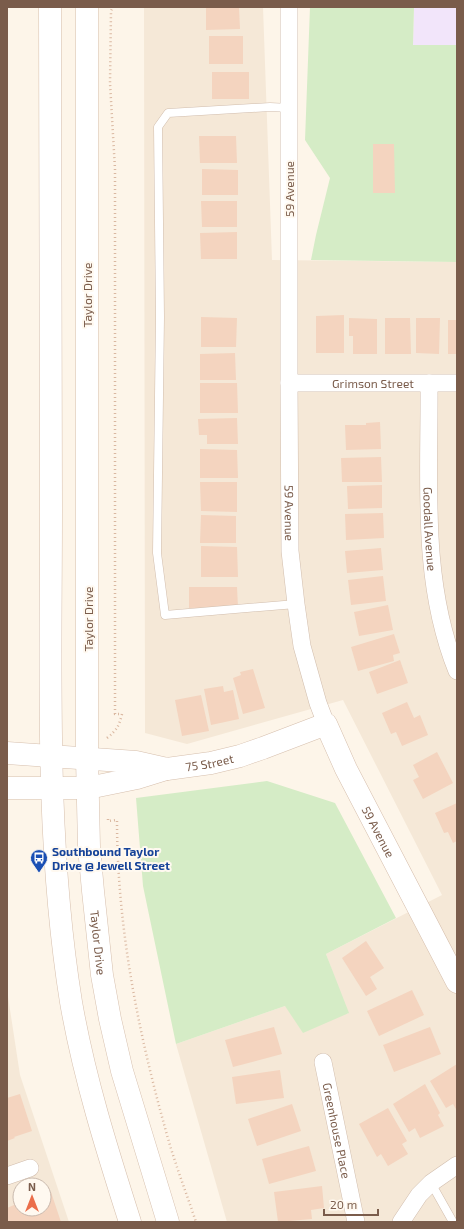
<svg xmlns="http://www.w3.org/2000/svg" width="464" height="1229" font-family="'Exo 2',sans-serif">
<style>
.residential{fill:#f5e8d7;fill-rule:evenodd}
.education{fill:#f2e5fa}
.green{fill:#d5ecc6}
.building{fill:#f4d4bf}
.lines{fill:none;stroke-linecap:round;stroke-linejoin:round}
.lane-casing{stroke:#d1bdad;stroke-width:9}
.street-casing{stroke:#d1bdad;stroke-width:18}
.secondary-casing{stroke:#d6bfad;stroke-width:23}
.path{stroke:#dab8a1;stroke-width:2.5;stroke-dasharray:1 3;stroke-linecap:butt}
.lane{stroke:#fff;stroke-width:8}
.street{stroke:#fff;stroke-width:17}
.secondary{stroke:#fff;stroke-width:22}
.labels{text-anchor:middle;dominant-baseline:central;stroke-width:4;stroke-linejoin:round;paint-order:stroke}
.street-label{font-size:12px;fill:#7a5c4b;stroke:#fff9f0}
.transit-label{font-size:12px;font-weight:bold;fill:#164399;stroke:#fff9f0;text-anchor:start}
</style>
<rect width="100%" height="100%" fill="#fdf5e9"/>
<g class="residential">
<path d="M144 7H263L272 260 457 262V1222H227L176 1044 285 1006 348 1014 326 954 442 895 343 700 187 744 145 733Z"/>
<path d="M7 990 20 1075 69 1222H7ZM20 1185H44V1209H20Z"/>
</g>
<path class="education" d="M414 7H457V45H413Z"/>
<g class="green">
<path d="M310 7H414L413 45H457V262L311 260 316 235 330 178 305 140Z"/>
<path d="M267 781 335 803 396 918 326 954 349 1013 303 1033 285 1006 176 1044 143 886 136 798Z"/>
</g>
<g class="building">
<path d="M206 7H239L240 29 206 30Z"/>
<rect x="209" y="36" width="34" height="28"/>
<rect x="212" y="72" width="37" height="27"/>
<path d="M199 136H236L237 163H200Z"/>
<path d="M373 144H394L395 193H373Z"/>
<path d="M202 169 238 170V195H202Z"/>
<path d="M201 201H237V227H202Z"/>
<path d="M237 232V259H201L200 233Z"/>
<path d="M344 315V353H316V316Z"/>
<path d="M201 317 237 318 236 347H201Z"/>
<path d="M349 318 377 319V354H353V336H349Z"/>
<path d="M385 318H410L411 354H385Z"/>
<path d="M416 318H440L439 354 416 353Z"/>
<rect x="448" y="320" width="9" height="34"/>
<path d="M235 353 236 380H200V354Z"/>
<path d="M200 383H237L238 413H200Z"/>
<path d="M237 418 238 444H207V435H199L198 419Z"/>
<path d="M380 422 381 449 346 450 345 425H366V423Z"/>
<path d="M200 449 237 450 238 478H200Z"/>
<path d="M381 457 382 482H342L341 458Z"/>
<path d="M200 482H237V512L201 511Z"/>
<path d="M382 485V508L348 509 347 486Z"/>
<path d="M383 513 384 538 346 540 345 514Z"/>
<path d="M201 515 236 516V543H200Z"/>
<path d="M201 546 237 547 238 577H201Z"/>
<path d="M381 548 383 570 347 573 345 551Z"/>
<path d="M383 576 386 601 351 605 348 580Z"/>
<path d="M189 587H237L238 607 189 608Z"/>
<path d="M388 605 393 630 359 636 354 612Z"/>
<path d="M394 634 400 653 393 655 394 661 358 671 351 647Z"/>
<path d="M400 660 408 683 377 694 369 672Z"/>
<path d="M253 669 265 708 243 714 233 678 241 675 240 672Z"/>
<path d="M223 686 224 692 233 690 239 719 211 725 204 689Z"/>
<path d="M201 695 209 731 182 736 175 700Z"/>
<path d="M407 702 414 718 420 715 428 735 402 746 396 732 391 734 382 713Z"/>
<path d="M437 752 453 783 423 799 413 780 419 777 413 765Z"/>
<path d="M457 803V841L453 843 448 832 444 833 435 813Z"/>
<path d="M366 941 384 968 370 977 377 989 366 996 342 958Z"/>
<path d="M412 990 424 1015 379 1036 367 1011Z"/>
<path d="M274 1027 282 1054 233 1067 225 1040Z"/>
<path d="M430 1027 441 1054 394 1072 383 1045Z"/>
<path d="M457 1064V1111L453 1104 446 1108 430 1081Z"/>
<path d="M280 1070 284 1098 236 1104 232 1077Z"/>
<path d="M425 1084 440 1113 438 1115 444 1126 420 1138 415 1128 409 1132 393 1104Z"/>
<path d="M20 1094 32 1131 14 1137 15 1138 7 1141V1098Z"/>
<path d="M292 1104 301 1131 257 1146 248 1119Z"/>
<path d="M388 1108 407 1141 402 1144 408 1154 388 1166 381 1154 377 1157 359 1124Z"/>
<path d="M309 1146 316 1171 269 1184 262 1159Z"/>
<path d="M322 1186 324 1208 311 1210 312 1219 278 1222 274 1192Z"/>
<path d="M51 1192 61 1222H7V1208L14 1205 13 1201 20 1199V1209H44V1195Z"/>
</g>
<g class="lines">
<g class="lane-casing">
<g id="lane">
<path d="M290 108 270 107 168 113 158 127 160 317 157 553 165 615 296 604"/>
<path d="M431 1183 453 1222"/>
</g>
</g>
<g class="street-casing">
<g id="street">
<path id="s1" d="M289 7V383L290 551 296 604 302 646 318 703 326 724"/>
<path id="s2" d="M289 383H457"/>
<path id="s3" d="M429 383C430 479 420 580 457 671"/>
<path id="s4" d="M323 1062 356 1222"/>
<path d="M7 1176 30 1168"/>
<path d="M401 1222 419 1195 431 1183 457 1165"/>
</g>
</g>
<g class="secondary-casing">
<g id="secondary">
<path d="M50 7C50 175 51 343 51 511 51 675 45 840 71 1002 84 1077 107 1150 130 1222"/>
<path id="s5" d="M87 7V758L89 847 93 891 102 975 110 1019 122 1071 168 1222"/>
<path id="s6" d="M7 753 136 762 167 769 211 763 240 756 263 748 326 724 346 769 457 982"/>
<path d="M7 788H88L137 778 166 769"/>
</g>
</g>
<g class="path">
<path d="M107 738C117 730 119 726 122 714H115V169L110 83 111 11 113 7"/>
<path d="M108 819V821L117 820C117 929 139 1037 169 1142 177 1169 187 1195 196 1222"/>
</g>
<use href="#lane" class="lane"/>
<use href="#street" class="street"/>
<use href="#secondary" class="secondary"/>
</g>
<defs>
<g id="bus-pin" transform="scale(0.9)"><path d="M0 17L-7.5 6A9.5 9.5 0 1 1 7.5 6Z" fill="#1a4fb4" stroke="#fff9f0"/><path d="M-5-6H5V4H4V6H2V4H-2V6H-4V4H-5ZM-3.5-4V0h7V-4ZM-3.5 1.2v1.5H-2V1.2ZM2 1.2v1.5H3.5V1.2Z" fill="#fff"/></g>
</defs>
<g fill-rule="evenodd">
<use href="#bus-pin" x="39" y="858"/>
</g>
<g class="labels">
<g class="street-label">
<text transform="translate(289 189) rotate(-90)">59 Avenue</text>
<text transform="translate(87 295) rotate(-90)">Taylor Drive</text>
<text stroke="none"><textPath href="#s2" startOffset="84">Grimson Street</textPath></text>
<text stroke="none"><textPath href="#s1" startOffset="506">59 Avenue</textPath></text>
<text stroke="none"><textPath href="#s3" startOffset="146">Goodall Avenue</textPath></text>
<text transform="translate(88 619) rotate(-90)">Taylor Drive</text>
<text stroke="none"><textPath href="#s6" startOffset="204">75 Street</textPath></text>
<text stroke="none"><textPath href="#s6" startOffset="447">59 Avenue</textPath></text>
<text stroke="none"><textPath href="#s5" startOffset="936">Taylor Drive</textPath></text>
<text stroke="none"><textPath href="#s4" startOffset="70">Greenhouse Place</textPath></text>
</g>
<g class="transit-label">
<text x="52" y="851">Southbound Taylor<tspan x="52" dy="14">Drive @ Jewell Street</tspan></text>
</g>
</g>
<rect width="464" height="1229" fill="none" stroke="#7a5c4b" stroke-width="16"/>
<g transform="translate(32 1197)"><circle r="19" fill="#fff9f0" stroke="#cabaae"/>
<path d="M0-3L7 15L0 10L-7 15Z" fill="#eb6e4a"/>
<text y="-6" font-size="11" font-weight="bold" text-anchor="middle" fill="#7a5c4b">N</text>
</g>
<path d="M324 1209v6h54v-6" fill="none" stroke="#7a5c4b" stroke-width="2"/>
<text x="330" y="1209" font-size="12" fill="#7a5c4b" stroke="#fff9f0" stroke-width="3" paint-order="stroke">20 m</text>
</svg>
